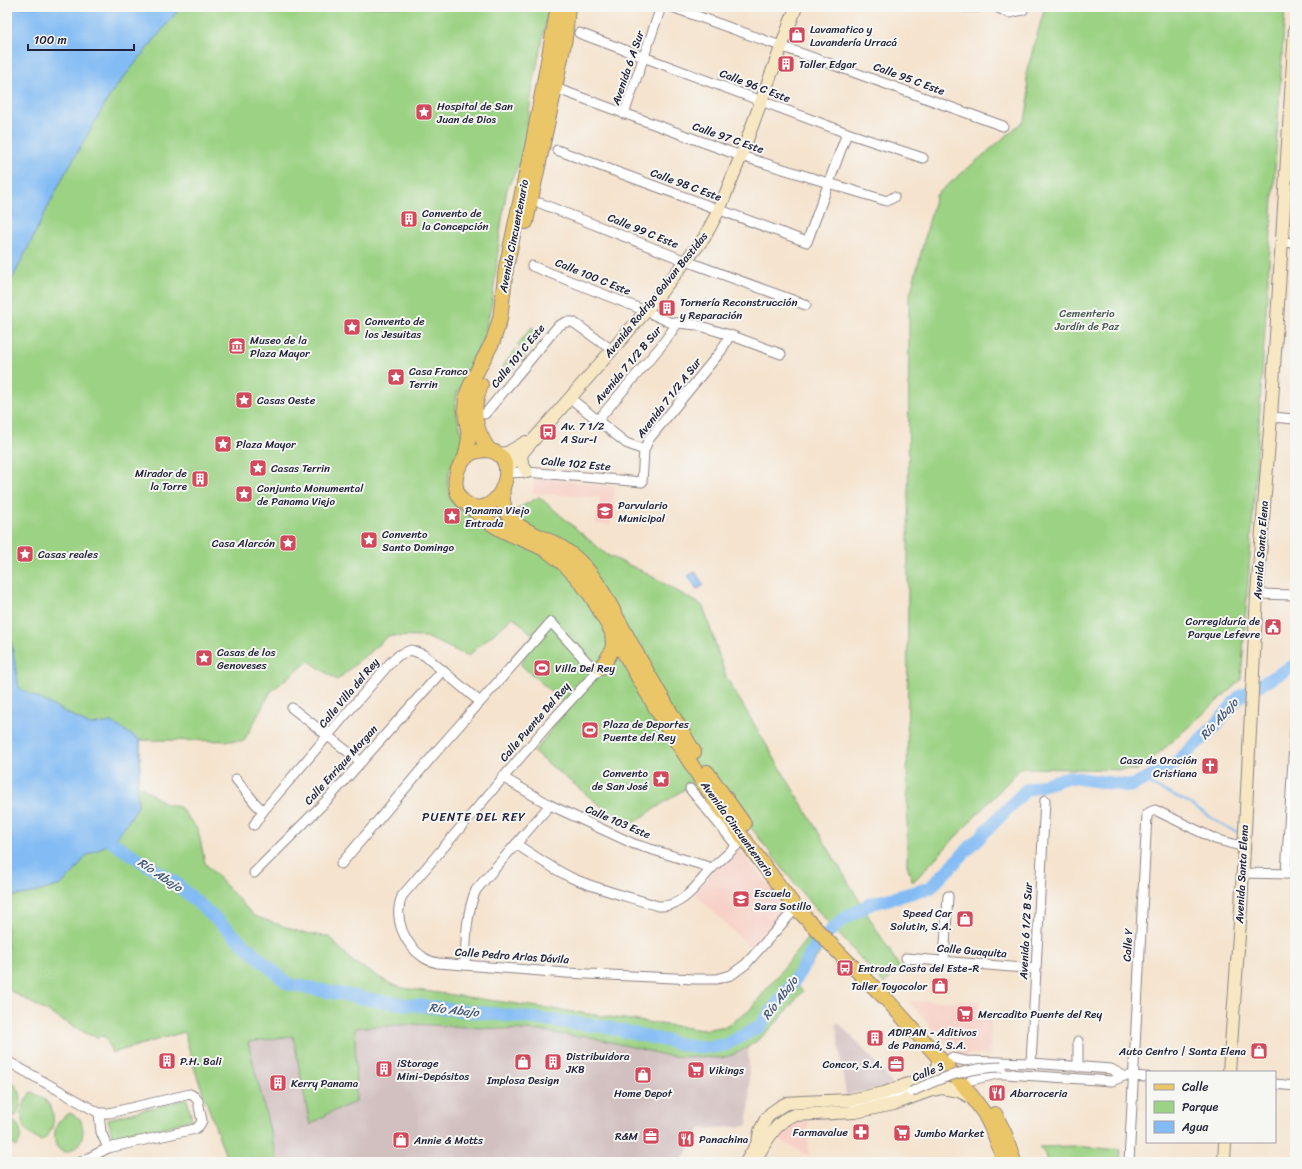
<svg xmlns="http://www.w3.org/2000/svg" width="1302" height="1169" font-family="Sriracha,sans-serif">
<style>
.built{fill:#f7d1c7}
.industrial{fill:#d2bfc0}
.green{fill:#9bd283;stroke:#5e7a5f}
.water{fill:#83bcf4;stroke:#526f98}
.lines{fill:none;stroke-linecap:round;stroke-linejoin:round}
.stream{stroke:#83bcf4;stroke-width:2}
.river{stroke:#83bcf4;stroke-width:13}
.street-casing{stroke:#8c8284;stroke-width:11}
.secondary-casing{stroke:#8c8284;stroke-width:14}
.primary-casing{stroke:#8c8284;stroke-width:16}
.street{stroke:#fff;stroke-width:9}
.secondary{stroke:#f7e8c3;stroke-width:12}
.primary{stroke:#ebc669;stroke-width:14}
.street-bridge-casing{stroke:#8c8284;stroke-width:11;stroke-linecap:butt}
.street-bridge{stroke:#fff;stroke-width:9}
.labels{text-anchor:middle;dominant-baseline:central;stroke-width:4;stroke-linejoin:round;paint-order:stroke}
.poi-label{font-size:11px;fill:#22223b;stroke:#f6f6f2;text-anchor:start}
.street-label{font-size:11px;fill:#22223b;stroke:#f6f6f2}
.park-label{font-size:11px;fill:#465751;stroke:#f6f6f2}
.water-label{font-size:12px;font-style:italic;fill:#44587c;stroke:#f6f6f2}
.neighbourhood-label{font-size:12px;letter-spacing:1px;fill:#22223b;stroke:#f6f6f2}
</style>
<rect width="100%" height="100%" fill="#f6f6f2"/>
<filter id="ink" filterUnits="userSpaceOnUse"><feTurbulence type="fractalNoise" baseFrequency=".025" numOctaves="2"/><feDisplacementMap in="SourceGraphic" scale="8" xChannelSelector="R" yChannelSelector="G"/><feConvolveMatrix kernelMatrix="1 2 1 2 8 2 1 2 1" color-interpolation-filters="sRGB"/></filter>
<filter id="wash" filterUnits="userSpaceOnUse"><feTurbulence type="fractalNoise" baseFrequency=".012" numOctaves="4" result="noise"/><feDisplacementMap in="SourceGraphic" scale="16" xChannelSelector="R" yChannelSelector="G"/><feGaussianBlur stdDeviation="0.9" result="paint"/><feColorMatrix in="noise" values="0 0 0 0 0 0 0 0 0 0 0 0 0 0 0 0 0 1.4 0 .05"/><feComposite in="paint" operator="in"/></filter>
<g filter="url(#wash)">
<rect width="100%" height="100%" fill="#f5e3ce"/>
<g class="built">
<path d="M535 477 615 487 610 525 596 524 600 498 533 493Z"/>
<path d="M736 848 788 906 752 949 693 892Z"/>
<path d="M909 1001H980L979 1017 991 1018 990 1055 960 1054 948 1046Z"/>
<path d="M800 1119V1125H803L804 1119H808L809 1156 780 1140 792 1120Z"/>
</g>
<g class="industrial">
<path d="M838 1022 876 1063 894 1086 846 1095 836 1025Z"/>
<path d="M412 1024 541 1031 580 1037 581 1035 623 1044 729 1056 748 1047 750 1101 747 1126 700 1129 681 1162H228L196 1073 189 1049 355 1028Z"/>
</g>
<g class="green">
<path d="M7 7H549L534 80 522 158 507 189 501 226 492 303 483 339 457 394 456 412 464 441C452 462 438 485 458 506 464 513 478 520 486 526L539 497 607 555 644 572 703 606 726 677 872 922 900 968 884 984 801 892 752 829 714 777 683 790 627 827 534 752 569 707 521 665 533 635 513 617 468 656 426 637 388 636 337 680 309 661 271 691 244 741 140 740V768L137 784 166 804 180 807 198 830 205 863 254 916 300 932 329 937 353 962 389 983 403 988 703 1030 727 1026 749 1011 810 935 823 948 797 985 803 991C780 1018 759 1049 722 1058L669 1056 581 1035 580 1037 541 1031 412 1024 355 1028 356 1102 331 1112 310 1125 293 1036 248 1042 277 1159 275 1162H228L196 1073 184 1032 112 1053 105 1036 97 1037 87 1034 7 989Z"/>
<path d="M1045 7H1285L1255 487 1241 680 1166 747 1137 770 1021 768 913 882 907 865 909 299 936 195 1025 120 1029 98 1026 74Z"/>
<path d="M532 327 541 334 526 353 517 345Z"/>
<path d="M516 349 525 356 510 373 502 367Z"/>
<path d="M7 1078C23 1089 24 1100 16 1116L7 1115Z"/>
<path d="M31 1092C36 1094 41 1097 45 1100 53 1106 55 1119 52 1128 50 1133 46 1137 42 1141 17 1132 17 1111 31 1092Z"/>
<path d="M187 1099 192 1120 113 1140 108 1119Z"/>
<path d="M70 1113 80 1119C85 1130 84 1142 73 1149 71 1150 68 1152 65 1152 52 1150 53 1131 58 1123 61 1118 65 1116 70 1113Z"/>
<path d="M9 1118C22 1124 23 1135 17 1147 3 1139 7 1135 7 1121Z"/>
<path d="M1073 1146 1121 1150 1120 1162H1047L1045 1154 1039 1147Z"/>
</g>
<g class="water">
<path d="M7 7H181L112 92 63 177 7 290Z"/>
<path d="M695 572 704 585 697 589 688 576Z"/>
<path d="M7 630 10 634 19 688 90 725 111 722 140 740V768L137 784 138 807 121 832 112 842 86 856 75 871 61 885 33 893 7 897Z"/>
</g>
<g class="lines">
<path class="stream" d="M1142 781 1188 802 1227 828 1238 832"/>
<path class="river" d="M112 842 177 884 288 984 378 1001 600 1026 690 1046 710 1047 725 1045 760 1026 793 983 816 945 842 920 870 904 930 888 1026 790 1069 777 1131 786 1175 764 1215 726 1239 697 1295 665"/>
</g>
</g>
<g filter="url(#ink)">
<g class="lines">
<g class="street-casing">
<g id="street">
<path d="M672 7 1003 126"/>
<path d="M964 7H978"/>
<path d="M996 7 1009 13 1023 10"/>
<path d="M579 33 847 133 923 158"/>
<path d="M555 88 741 156 887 201 894 197"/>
<path d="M624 114 661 7"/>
<path d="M557 150 807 242 847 133"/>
<path d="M540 203 686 261 806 305"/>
<path d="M1281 242 1295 243"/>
<path d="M532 266 646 311 669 322 697 325 730 335 781 354"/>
<path d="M570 398 626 443 644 450"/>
<path d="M485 414 558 326 566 322H573L612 350"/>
<path d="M1271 417 1295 419"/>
<path d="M597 421 661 346 677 324"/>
<path d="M507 473 527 472 642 482 644 450 649 439 721 351 730 335"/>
<path d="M1257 594 1295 595"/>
<path d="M606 664 593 676 548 725 402 896C393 918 404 944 423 957 427 960 433 962 438 963L566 973 695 979H717L731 975 746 964 796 908"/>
<path d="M292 708 361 762"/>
<path d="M502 777 550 805 634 844 712 868 744 839"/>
<path d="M236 779 255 803 263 811"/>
<path d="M690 789 736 845"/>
<path d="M254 825 263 811 390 663 399 655 411 650 424 655 480 702"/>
<path d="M516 844C534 856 553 869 572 878 599 890 630 897 658 906 683 908 697 884 712 868"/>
<path d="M341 864 442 745 551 622 596 672"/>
<path d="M254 873 329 798 443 670"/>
<path d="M1242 873 1295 874"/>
<path d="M1286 874 1295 728"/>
<path d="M906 958 1035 969"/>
<path d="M944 961 948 896"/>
<path d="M465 965C466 940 466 913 476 890L550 805"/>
<path d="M1078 1041V1067"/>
<path d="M951 1058 966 1061 1031 1063 1111 1069 1124 1076"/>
<path d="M7 1061 99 1113H109L190 1094 195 1097 198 1101 202 1121 199 1126 195 1129 108 1148 81 1162"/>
<path d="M1031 1063 1045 800"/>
<path d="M1128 1076 1147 1077"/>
<path d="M971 1080 997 1074H1006L1112 1081 1124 1076"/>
<path d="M1275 1084 1295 1086"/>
<path d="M854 1105 871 1102 911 1092"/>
<path d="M99 1113 101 1132 108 1148"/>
<path d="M1129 1162 1147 815 1150 812 1155 810 1215 839 1244 847"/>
</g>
</g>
<g class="secondary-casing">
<g id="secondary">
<path d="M522 453C520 461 523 465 527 472"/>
<path d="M499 454 507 453 526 442"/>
<path d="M506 469 522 453 646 311 704 238 719 210 741 156 796 7"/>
<path d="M1229 1072 1241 908 1257 594 1271 417 1295 29"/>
<path d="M746 1162 758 1142 760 1131 766 1119 771 1113 781 1106 787 1103 802 1102 850 1100 884 1093 932 1075 937 1067 939 1056"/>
<path d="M754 1162C763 1147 776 1120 794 1115L855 1112 894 1104 929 1091 942 1088 959 1091 974 1099"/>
<path d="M1224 1162 1225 1142"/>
</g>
</g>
<g class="primary-casing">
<g id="primary">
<path d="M526 222 555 88 565 38 568 7"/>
<path d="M481 385C471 411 474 428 489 450"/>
<path d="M485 450C527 452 499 524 467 504 449 493 454 465 470 454 475 451 480 451 485 450Z"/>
<path d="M465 459 469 438 465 411 466 396 474 377 493 341 500 319 506 268 533 142 558 7"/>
<path d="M503 488C499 526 528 530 556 544 564 549 573 555 580 562 600 581 613 612 627 636 648 675 671 713 694 752"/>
<path d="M468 505C478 514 488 522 500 529 514 537 530 541 544 549 565 562 580 579 593 599L664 722 713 798 796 908 843 957 888 1001 965 1087 984 1113 994 1133 1005 1162"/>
<path d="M601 667C610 655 615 650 612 634"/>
<path d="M707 772 744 824"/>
<path d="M995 1114 1005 1134 1014 1162"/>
</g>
</g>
<use href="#street" class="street"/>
<use href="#secondary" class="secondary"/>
<use href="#primary" class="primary"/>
<g class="street-bridge-casing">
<path id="street-bridge" d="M911 1092C940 1078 969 1067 1002 1067"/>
</g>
<use href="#street-bridge" class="street-bridge"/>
</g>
</g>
<defs>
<g id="shop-square" transform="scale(0.9)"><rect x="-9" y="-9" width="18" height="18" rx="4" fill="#d1495b" stroke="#f6f6f2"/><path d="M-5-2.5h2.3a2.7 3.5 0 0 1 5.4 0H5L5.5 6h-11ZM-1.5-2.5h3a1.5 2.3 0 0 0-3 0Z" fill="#fff"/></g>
<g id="building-square" transform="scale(0.9)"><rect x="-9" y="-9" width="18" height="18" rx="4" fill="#d1495b" stroke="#f6f6f2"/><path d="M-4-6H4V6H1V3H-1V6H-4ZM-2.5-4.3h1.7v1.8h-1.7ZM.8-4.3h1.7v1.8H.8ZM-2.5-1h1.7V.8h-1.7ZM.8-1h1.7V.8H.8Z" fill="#fff"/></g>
<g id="sight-square" transform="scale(0.9)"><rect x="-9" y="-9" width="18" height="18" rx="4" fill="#d1495b" stroke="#f6f6f2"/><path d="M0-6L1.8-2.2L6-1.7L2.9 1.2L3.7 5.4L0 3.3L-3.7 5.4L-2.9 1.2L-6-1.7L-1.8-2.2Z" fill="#fff"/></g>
<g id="museum-square" transform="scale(0.9)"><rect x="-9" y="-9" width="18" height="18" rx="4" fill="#d1495b" stroke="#f6f6f2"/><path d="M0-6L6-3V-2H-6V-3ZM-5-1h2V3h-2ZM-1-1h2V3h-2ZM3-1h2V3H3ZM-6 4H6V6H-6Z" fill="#fff"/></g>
<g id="bus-square" transform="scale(0.9)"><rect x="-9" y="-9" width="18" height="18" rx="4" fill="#d1495b" stroke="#f6f6f2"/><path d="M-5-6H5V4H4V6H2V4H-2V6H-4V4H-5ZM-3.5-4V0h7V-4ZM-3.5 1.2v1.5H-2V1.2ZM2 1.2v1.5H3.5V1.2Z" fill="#fff"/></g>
<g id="school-square" transform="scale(0.9)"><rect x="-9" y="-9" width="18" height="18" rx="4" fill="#d1495b" stroke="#f6f6f2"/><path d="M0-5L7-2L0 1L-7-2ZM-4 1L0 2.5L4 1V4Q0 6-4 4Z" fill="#fff"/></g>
<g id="civic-square" transform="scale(0.9)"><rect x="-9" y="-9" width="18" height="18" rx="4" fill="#d1495b" stroke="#f6f6f2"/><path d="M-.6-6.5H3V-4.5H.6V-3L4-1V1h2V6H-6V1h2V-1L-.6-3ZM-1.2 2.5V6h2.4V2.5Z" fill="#fff"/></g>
<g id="stadium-square" transform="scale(0.9)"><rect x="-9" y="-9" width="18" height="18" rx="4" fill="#d1495b" stroke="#f6f6f2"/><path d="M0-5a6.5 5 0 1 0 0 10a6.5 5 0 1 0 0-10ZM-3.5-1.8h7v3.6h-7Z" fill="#fff"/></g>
<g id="church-square" transform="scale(0.9)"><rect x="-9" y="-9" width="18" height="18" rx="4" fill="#d1495b" stroke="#f6f6f2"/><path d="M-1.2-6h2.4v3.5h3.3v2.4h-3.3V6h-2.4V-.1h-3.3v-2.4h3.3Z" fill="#fff"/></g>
<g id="supermarket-square" transform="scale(0.9)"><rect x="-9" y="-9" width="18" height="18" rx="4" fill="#d1495b" stroke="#f6f6f2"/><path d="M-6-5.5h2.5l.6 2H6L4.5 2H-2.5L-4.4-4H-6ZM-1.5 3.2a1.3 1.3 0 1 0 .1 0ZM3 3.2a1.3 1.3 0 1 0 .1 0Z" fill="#fff"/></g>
<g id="office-square" transform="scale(0.9)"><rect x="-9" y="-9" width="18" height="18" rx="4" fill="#d1495b" stroke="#f6f6f2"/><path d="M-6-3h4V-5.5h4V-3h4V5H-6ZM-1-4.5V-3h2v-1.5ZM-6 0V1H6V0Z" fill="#fff"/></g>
<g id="restaurant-square" transform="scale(0.9)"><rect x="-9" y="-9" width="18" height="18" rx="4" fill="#d1495b" stroke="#f6f6f2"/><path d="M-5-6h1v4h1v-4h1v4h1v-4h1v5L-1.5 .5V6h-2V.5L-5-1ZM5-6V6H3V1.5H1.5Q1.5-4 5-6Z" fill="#fff"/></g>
<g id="pharmacy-square" transform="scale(0.9)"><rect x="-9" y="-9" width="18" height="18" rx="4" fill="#d1495b" stroke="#f6f6f2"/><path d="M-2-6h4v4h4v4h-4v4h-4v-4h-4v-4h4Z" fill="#fff"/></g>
</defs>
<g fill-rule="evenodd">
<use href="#shop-square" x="797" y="35"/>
<use href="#building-square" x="786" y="64"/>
<use href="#sight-square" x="424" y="112"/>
<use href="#building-square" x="409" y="219"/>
<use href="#building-square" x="667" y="308"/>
<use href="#sight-square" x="352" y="327"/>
<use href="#museum-square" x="237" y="346"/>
<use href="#sight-square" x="396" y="377"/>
<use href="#sight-square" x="244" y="400"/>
<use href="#bus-square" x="548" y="432"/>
<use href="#sight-square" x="223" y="444"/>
<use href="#sight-square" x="258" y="468"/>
<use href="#building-square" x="200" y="479"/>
<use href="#sight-square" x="244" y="494"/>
<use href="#school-square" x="605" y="511"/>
<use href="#sight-square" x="452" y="516"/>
<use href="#sight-square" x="369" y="540"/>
<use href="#sight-square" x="288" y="543"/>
<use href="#sight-square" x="25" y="554"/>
<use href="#civic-square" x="1273" y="627"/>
<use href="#sight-square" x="204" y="658"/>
<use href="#stadium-square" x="542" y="668"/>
<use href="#stadium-square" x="590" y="730"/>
<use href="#church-square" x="1210" y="766"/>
<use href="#sight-square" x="661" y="779"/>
<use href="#school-square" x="741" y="899"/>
<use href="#shop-square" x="965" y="919"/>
<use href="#bus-square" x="845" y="968"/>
<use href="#shop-square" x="940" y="986"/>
<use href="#supermarket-square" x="965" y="1014"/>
<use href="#building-square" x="875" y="1038"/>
<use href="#shop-square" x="1259" y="1051"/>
<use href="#building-square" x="167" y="1061"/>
<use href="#shop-square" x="523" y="1062"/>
<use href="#building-square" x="553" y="1062"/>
<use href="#office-square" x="896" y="1064"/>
<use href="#building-square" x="384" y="1069"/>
<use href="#supermarket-square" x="696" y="1070"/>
<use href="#shop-square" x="643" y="1075"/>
<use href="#building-square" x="278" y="1083"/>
<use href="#restaurant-square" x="997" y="1093"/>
<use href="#pharmacy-square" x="861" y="1132"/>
<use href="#supermarket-square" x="902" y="1133"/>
<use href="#office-square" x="651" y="1136"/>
<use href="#restaurant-square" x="686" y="1139"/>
<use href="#shop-square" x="401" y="1140"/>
</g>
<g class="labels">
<g class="poi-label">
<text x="810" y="29">Lavamatico y<tspan x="810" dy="13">Lavandería Urracá</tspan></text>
<text x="799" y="64">Taller Edgar</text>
<text x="437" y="106">Hospital de San<tspan x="437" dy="13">Juan de Dios</tspan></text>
<text x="422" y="213">Convento de<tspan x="422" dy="13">la Concepción</tspan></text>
<text x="680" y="302">Tornería Reconstrucción<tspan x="680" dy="13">y Reparación</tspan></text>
<text x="365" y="321">Convento de<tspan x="365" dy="13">los Jesuitas</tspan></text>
<text x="250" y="340">Museo de la<tspan x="250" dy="13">Plaza Mayor</tspan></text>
<text x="409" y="371">Casa Franco<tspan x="409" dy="13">Terrin</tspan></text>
<text x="257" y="400">Casas Oeste</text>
<text x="561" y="426">Av. 7 1/2<tspan x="561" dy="13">A Sur-I</tspan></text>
<text x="236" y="444">Plaza Mayor</text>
<text x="271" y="468">Casas Terrin</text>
<text x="187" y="473" text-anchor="end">Mirador de<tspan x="187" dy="13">la Torre</tspan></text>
<text x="257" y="488">Conjunto Monumental<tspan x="257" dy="13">de Panama Viejo</tspan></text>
<text x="618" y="505">Parvulario<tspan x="618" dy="13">Municipal</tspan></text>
<text x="465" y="510">Panama Viejo<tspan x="465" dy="13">Entrada</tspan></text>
<text x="382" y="534">Convento<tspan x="382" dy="13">Santo Domingo</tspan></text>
<text x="275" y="543" text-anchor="end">Casa Alarcón</text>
<text x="38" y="554">Casas reales</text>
<text x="1260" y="621" text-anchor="end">Corregiduría de<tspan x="1260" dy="13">Parque Lefevre</tspan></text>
<text x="217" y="652">Casas de los<tspan x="217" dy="13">Genoveses</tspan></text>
<text x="555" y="668">Villa Del Rey</text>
<text x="603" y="724">Plaza de Deportes<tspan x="603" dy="13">Puente del Rey</tspan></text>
<text x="1197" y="760" text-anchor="end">Casa de Oración<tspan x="1197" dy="13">Cristiana</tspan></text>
<text x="648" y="773" text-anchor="end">Convento<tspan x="648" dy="13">de San José</tspan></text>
<text x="754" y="893">Escuela<tspan x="754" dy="13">Sara Sotillo</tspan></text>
<text x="952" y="913" text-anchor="end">Speed Car<tspan x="952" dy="13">Solutin, S.A.</tspan></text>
<text x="858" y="968">Entrada Costa del Este-R</text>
<text x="927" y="986" text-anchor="end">Taller Toyocolor</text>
<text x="978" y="1014">Mercadito Puente del Rey</text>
<text x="888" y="1032">ADIPAN - Aditivos<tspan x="888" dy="13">de Panamá, S.A.</tspan></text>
<text x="1246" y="1051" text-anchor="end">Auto Centro | Santa Elena</text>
<text x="566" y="1056">Distribuidora<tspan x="566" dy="13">JKB</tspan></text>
<text x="180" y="1061">P.H. Bali</text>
<text x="397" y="1063">iStorage<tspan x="397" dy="13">Mini-Depósitos</tspan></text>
<text x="883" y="1064" text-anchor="end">Concor, S.A.</text>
<text x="709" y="1070">Vikings</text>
<text x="523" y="1080" text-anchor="middle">Implosa Design</text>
<text x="291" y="1083">Kerry Panama</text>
<text x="643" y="1093" text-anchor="middle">Home Depot</text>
<text x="1010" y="1093">Abarroceria</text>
<text x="848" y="1132" text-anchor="end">Farmavalue</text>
<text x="915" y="1133">Jumbo Market</text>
<text x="638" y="1136" text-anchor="end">R&amp;M</text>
<text x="699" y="1139">Panachina</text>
<text x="414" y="1140">Annie &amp; Motts</text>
</g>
<g class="street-label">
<text transform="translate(628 68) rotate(-71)">Avenida 6 A Sur</text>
<text transform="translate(909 79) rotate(20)">Calle 95 C Este</text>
<text transform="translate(755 86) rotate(21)">Calle 96 C Este</text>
<text transform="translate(728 138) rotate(19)">Calle 97 C Este</text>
<text transform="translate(686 185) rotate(20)">Calle 98 C Este</text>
<text transform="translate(643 231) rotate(22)">Calle 99 C Este</text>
<text transform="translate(514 236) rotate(-79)">Avenida Cincuentenario</text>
<text transform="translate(593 277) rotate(22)">Calle 100 C Este</text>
<text transform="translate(656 295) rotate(-51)">Avenida Rodrigo Galvan Bastidas</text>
<text transform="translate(518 356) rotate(-51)">Calle 101 C Este</text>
<text transform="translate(628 365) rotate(-50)">Avenida 7 1/2 B Sur</text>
<text transform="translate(669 398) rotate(-52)">Avenida 7 1/2 A Sur</text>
<text transform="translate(576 464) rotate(5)">Calle 102 Este</text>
<text transform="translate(1261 550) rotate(-86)">Avenida Santa Elena</text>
<text transform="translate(349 693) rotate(-50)">Calle Villa del Rey</text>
<text transform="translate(535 722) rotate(-49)">Calle Puente Del Rey</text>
<text transform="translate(341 765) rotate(-48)">Calle Enrique Morgan</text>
<text transform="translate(618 822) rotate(23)">Calle 103 Este</text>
<text transform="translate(737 829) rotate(54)">Avenida Cincuentenario</text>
<text transform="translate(1242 874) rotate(-87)">Avenida Santa Elena</text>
<text transform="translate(1026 931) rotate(-87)">Avenida 6 1/2 B Sur</text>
<text transform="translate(1128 945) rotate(-87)">Calle Y</text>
<text transform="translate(972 951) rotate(5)">Calle Guaquita</text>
<text transform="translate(512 956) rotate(4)">Calle Pedro Arias Dávila</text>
<text transform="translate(928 1072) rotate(-22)">Calle 3</text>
</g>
<g class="park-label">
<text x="1087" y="313">Cementerio<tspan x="1087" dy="13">Jardín de Paz</tspan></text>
</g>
<g class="water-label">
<text transform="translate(1219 719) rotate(-48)">Río Abajo</text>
<text transform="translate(160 875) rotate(34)">Río Abajo</text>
<text transform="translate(780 998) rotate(-53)">Río Abajo</text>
<text transform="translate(454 1010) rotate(6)">Río Abajo</text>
</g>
<g class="neighbourhood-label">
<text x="474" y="817">PUENTE DEL REY</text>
</g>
</g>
<rect width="1302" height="1169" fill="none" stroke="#f6f6f2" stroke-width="24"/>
<rect x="1146" y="1071" width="130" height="72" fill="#f6f6f2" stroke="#a1a1a9"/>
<rect x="1154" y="1084" width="20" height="6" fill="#ebc669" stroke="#a1a1a9"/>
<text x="1182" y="1091" font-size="12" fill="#22223b">Calle</text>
<rect x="1154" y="1101" width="20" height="12" fill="#9bd283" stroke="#a1a1a9"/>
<text x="1182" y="1111" font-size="12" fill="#22223b">Parque</text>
<rect x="1154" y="1121" width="20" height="12" fill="#83bcf4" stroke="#a1a1a9"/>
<text x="1182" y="1131" font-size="12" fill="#22223b">Agua</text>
<path d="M28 44v6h106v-6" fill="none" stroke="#22223b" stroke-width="2"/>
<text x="34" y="44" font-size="12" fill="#22223b" stroke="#f6f6f2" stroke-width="3" paint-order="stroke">100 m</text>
</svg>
